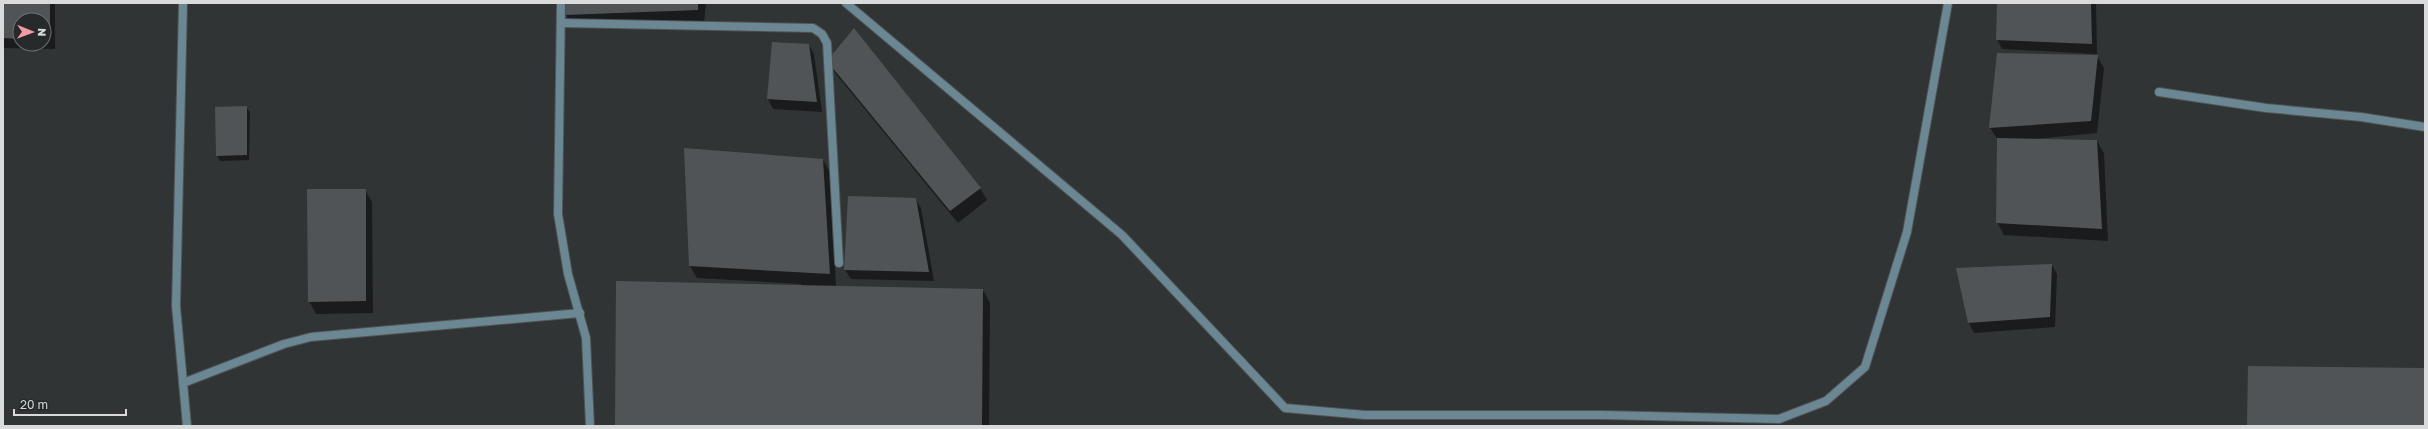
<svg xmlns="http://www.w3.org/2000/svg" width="2428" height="429" font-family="'Golos Text',sans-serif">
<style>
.shadow{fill:#0007;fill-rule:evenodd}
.building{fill:#515456}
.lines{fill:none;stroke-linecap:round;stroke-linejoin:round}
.service-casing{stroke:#4e5253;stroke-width:10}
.minor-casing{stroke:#4e5253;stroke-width:10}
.service{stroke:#6a8793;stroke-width:8}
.minor{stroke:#6a8793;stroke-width:8}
</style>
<rect width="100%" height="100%" fill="#303435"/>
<g class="shadow">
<path d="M3 3H55V49L3 48ZM20 20H44V44H20Z"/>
<path d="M566 3H706L704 22 573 27 566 15Z"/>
<path d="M1998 3H2096L2097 54 2002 49 1997 39Z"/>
<path d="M773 43 809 45 814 54 822 112 773 109 768 99Z"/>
<path d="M1998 54 2097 56 2104 68 2097 133 2025 140 2097 141 2104 153 2108 241 2004 235 1997 222 1998 140 1990 128Z"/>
<path d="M829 62 980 188 987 200 958 223 836 74Z"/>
<path d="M246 107 250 112 249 160 220 161 217 155Z"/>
<path d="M823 160 830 172 836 287 983 290 990 303 989 426H616L801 286V284L697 278 690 266Z"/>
<path d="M365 190 372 202 373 313 316 314 309 301Z"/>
<path d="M915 199 921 208 934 281 851 279 845 270Z"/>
<path d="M2052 265 2057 274 2055 327 1974 333 1969 323Z"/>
</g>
<g class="building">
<path d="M3 3H50V39H44V20H20V39L3 38Z"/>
<path d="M565 3H698V10L565 15Z"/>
<path d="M1997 3H2091L2092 44 1996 40Z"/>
<path d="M854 28 981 188 950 211 827 61Z"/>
<path d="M772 42 809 44 817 102 767 99Z"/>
<path d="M1997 53 2098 55 2091 121 1989 128Z"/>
<path d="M247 106V155L216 156 215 107Z"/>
<path d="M1997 138 2097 140 2102 229 1996 223Z"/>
<path d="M684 148 823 159 830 274 689 266Z"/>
<path d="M307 189H366V301L308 302Z"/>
<path d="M848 196 916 198 929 272 844 270Z"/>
<path d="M2052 264 2050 317 1968 323 1956 268Z"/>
<path d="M616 281 983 289 982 426H615Z"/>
<path d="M2248 366 2425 368V426H2247Z"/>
</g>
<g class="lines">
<g class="service-casing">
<path id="service" d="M846 3 1122 235 1285 408 1365 415H1603L1779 419 1826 401 1865 367 1907 232 1948 3"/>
</g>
<g class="minor-casing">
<g id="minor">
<path d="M183 3 176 306 187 426"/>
<path d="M561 3 558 214 568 274 586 338 590 426"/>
<path d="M562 23 813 28 822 34 827 43 839 263"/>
<path d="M2159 92 2266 108 2361 117 2425 127"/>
<path d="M183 383 284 344 311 337 580 313"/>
</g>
</g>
<use href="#service" class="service"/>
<use href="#minor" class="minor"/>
</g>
<rect width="2428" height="429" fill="none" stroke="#d8dadb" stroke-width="8"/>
<g transform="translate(32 32) rotate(91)"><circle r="19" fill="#272a2b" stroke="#6e7071"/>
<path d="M0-3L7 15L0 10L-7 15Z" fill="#f49aa1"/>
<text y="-6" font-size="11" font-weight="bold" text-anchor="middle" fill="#d8dadb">N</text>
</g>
<path d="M14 409v6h112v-6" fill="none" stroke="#d8dadb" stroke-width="2"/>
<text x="20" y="409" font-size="12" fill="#d8dadb" stroke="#272a2b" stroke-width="3" paint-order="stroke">20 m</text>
</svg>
